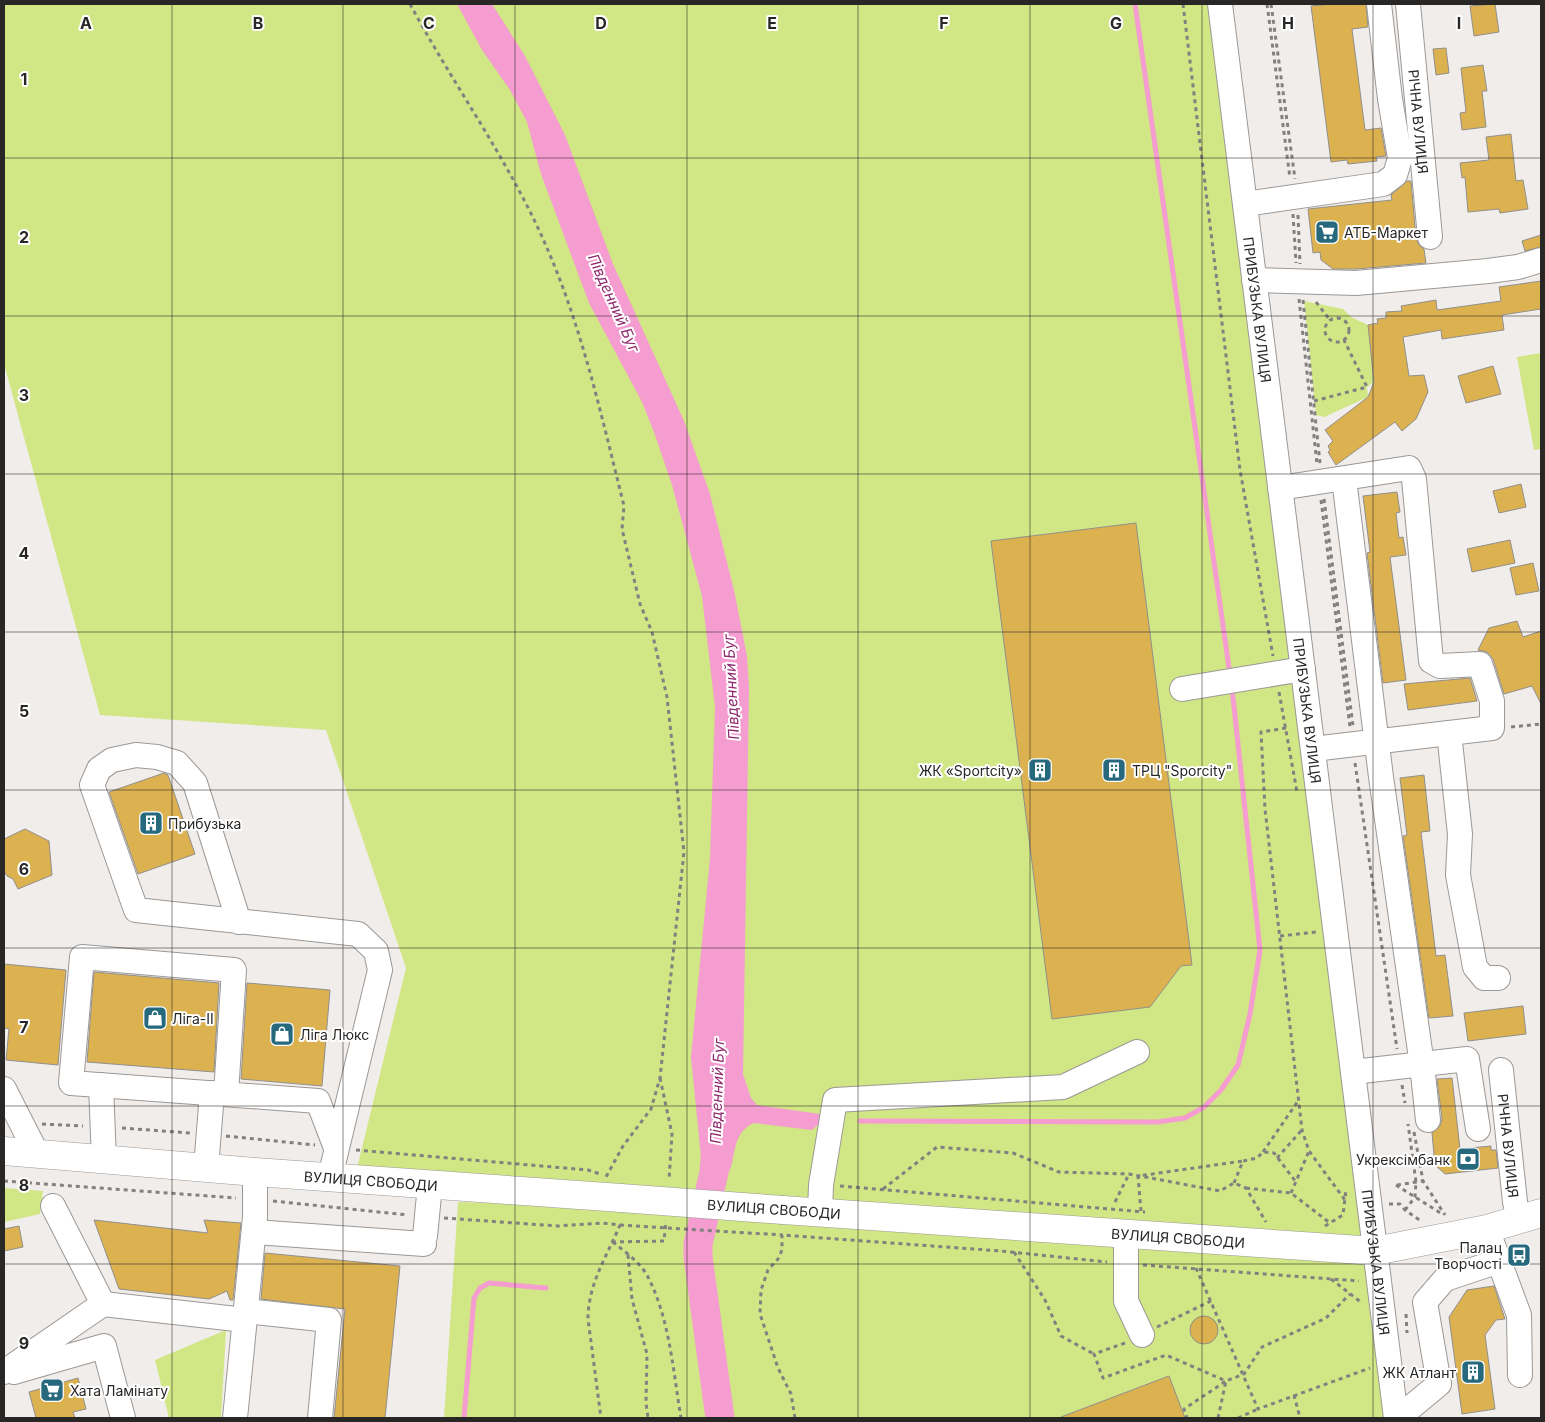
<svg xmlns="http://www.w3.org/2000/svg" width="1545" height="1422" font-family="Inter,sans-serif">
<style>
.green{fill:#d1e684}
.water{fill:#f59cd1}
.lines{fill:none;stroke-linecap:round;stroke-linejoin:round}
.stream{stroke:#f59cd1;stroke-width:5}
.river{stroke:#f59cd1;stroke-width:29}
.building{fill:#dcb150;stroke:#918f8c}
.minor-casing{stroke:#9b9896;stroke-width:26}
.major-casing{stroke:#9b9896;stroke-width:29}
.path{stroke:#838180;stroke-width:3;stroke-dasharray:4 4;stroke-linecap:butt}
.minor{stroke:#fff;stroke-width:24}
.major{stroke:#fff;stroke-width:28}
.major-bridge-casing{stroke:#9b9896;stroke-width:29;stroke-linecap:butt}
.path-bridge{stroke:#838180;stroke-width:3;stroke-dasharray:4 4;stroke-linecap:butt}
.major-bridge{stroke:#fff;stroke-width:28}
.grid{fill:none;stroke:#282726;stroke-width:1;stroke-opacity:0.55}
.labels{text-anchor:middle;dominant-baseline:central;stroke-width:4;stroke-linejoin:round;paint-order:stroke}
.street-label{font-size:14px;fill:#282726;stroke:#fff}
.poi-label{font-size:14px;fill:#282726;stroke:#fff;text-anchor:start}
.water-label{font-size:15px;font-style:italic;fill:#8e296d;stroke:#fff}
.grid-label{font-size:16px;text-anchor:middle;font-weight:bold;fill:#282726;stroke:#fff;stroke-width:4;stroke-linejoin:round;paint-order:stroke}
</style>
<rect width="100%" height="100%" fill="#f1edeb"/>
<g class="green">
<path d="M4 4H1213L1367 1243 356 1172 406 968 326 730 100 715 4 364Z"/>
<path d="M1304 301 1343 309 1351 317 1368 325 1374 382 1367 387 1368 397 1324 417 1316 415Z"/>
<path d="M1541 353V449L1534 450 1517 357Z"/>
<path d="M4 1188 43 1191 40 1214 4 1222Z"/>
<path d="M458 1202 620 1207 1368 1258 1389 1418H444Z"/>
<path d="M226 1330 221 1418H169L155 1360Z"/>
</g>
<path class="water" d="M457 4H492L525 56 565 135 613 264 684 421 710 494 734 590 747 656 749 688 743 1074 751 1098 757 1105 820 1114V1123L812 1130 754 1123C729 1133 737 1165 727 1174L705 1172 702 1167 691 1057 710 858 715 707 702 596 672 485 654 432 642 402 589 303 541 174 527 122 510 90 482 50Z"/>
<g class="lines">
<g class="stream">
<path d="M1135 4 1230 675"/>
<path d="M860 1121 1157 1122 1185 1118 1204 1107 1221 1090 1238 1065 1250 1014 1260 950 1232 688"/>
<path d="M464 1418 474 1298 480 1288 489 1283 546 1288"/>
</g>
<path class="river" d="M717 1134 714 1172 698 1244V1257L720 1418"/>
</g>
<g class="building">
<path d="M1331 4H1366L1368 27 1352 29 1365 130 1381 128 1386 156 1376 157 1377 161 1348 164 1347 160 1331 162 1311 6Z"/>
<path d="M1495 4 1499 32 1474 36 1470 6Z"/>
<path d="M1446 48 1449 73 1436 75 1433 49Z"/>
<path d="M1483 65 1487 91H1482L1486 127 1462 130 1460 113 1466 112 1461 68Z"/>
<path d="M1511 134 1516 181 1523 180 1528 209 1500 213 1499 209 1468 212 1465 177 1462 178 1460 163 1489 160 1486 137Z"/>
<path d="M1407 181H1411L1416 238 1419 245 1424 249 1426 263 1356 269H1333L1321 260 1320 252 1313 253 1308 209 1392 200 1391 195Z"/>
<path d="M1541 235V247L1525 251 1522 241Z"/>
<path d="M1541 281V309L1502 315 1504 330 1442 339 1441 330 1403 337 1409 376 1424 375 1428 392 1416 419 1402 431 1395 422 1336 465 1328 452 1330 450 1328 446 1333 441 1325 430 1368 397 1374 382 1368 325 1378 323 1377 319 1386 318V312L1402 311 1401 306 1436 300 1437 310 1501 301 1499 287Z"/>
<path d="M1493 366 1501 394 1466 403 1458 376Z"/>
<path d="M1521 484 1526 507 1499 513 1493 491Z"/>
<path d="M1397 492 1400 512 1396 513 1399 538 1403 537 1406 555 1390 557 1406 680 1383 683 1367 553 1370 552 1363 496Z"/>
<path d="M1136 523 1192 965 1181 966 1150 1007 1052 1019 991 541Z"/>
<path d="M1510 540 1515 563 1472 572 1467 549Z"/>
<path d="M1533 563 1539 591 1516 595 1510 568Z"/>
<path d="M1517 621 1523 637 1541 631V704L1532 686 1504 694 1493 659 1487 652 1478 650 1489 628Z"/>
<path d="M1470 678 1477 701 1408 710 1404 684Z"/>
<path d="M164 773 168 775 195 854 138 874 109 792Z"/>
<path d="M1424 775 1430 831 1421 832 1436 956 1445 955 1453 1016 1429 1018 1403 836 1407 835 1400 778Z"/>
<path d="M25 829 49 841 52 875 18 889 13 879 7 876 4 871V839Z"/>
<path d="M4 964 66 970 58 1065 6 1060 9 1029 4 1028Z"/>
<path d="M94 972 219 983 214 1072 87 1062Z"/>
<path d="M247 983 330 990 322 1086 241 1079Z"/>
<path d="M1523 1006 1526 1034 1468 1041 1464 1013Z"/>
<path d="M1452 1078 1460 1149 1491 1146V1150H1496L1498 1168 1445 1174 1435 1165 1432 1133 1440 1126 1442 1119 1437 1079Z"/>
<path d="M94 1220 208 1233 204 1220 241 1223 233 1300H230L227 1291 209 1299 119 1289Z"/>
<path d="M19 1226 23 1247 4 1251V1229Z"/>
<path d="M265 1253 400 1266 385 1418H334L345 1309 261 1299Z"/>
<path d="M1494 1286 1505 1319 1496 1320 1485 1335 1495 1409 1462 1414 1449 1317 1467 1290Z"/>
<circle cx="1204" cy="1330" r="14"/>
<path d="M1169 1376 1185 1418H1061V1417Z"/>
<path d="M78 1378 86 1409 73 1412 75 1418H36L29 1392Z"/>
</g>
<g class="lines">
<g class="minor-casing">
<g id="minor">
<path id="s1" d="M1220 4 1396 1418"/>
<path id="s2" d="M1408 4 1430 237"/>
<path d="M1245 204 1383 184 1395 175 1400 158 1390 99 1379 4"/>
<path d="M1254 280 1356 283 1488 271 1518 267 1541 260"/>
<path d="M1344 479 1381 777 1422 1065 1428 1120"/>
<path d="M1280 488 1409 468 1414 479 1431 661 1440 666 1480 664 1492 701V728L1449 733"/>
<path d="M1182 689 1303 669"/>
<path d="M1313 749 1449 733 1460 834 1458 875 1475 967 1484 978H1498"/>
<path d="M239 922 195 783 177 763 157 757 136 755 112 760 99 769 92 785 136 910 358 934 376 951 380 970 330 1177"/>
<path id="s3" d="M1501 1070 1515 1202 1519 1220"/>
<path d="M1353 1072 1467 1059 1478 1129"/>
<path d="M101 1085 104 1160"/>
<path d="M4 1089 37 1154"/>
<path d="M226 1094 234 970 82 957 71 1083 318 1101 336 1148"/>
<path d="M206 1168 212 1093"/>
<path d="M53 1206 103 1304"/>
<path d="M820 1212 821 1185 835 1100 1063 1087 1137 1052"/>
<path d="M1487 1229 1519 1315 1520 1375"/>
<path d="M254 1232 424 1244"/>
<path d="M1126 1234V1301L1142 1335"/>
<path d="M425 1236 430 1185"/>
<path d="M246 1311 329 1320 320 1418"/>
<path d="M4 1372 103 1304 245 1320"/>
<path d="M14 1372 104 1346 123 1418"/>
<path d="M235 1418 255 1217V1172"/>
<path d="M1398 1418 1439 1384 1425 1302 1445 1279 1499 1261"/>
</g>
</g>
<g class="major-casing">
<g id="major">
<path id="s4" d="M4 1151 255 1172 621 1198"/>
<path id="s5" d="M783 1210 1375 1251 1487 1229 1541 1213"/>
</g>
</g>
<g class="path">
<path d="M410 4C454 86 510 162 547 248 583 331 602 418 624 506L622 529 640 604 652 632 667 697 684 852 660 1078 651 1109 623 1146 606 1177"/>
<path d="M1183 4 1240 470 1273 656"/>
<path d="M1267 4 1290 178"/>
<path d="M1271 4 1295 179"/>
<path d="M1293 214 1296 263"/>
<path d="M1298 215 1300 264"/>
<path d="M1299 299 1317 464"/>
<path d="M1303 300 1320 463"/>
<path d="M1316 302 1330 320"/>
<circle cx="1337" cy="330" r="12"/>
<path d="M1314 401 1367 387 1344 340"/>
<path d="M1324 499 1353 726"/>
<path d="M1321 500 1350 727"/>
<path d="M1279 692 1297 792"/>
<path d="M1511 727 1541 724"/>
<path d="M1286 728 1261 732 1265 809 1302 1130 1309 1151 1345 1200"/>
<path d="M1355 763 1397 1049"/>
<path d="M1280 936 1316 932"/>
<path d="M660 1078 672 1134 669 1180"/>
<path d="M1402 1085 1405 1103"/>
<path d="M42 1124 83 1126"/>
<path d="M122 1128 190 1133"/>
<path d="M1414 1132 1423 1181 1445 1215"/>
<path d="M226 1136 315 1145"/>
<path d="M356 1150 588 1170 600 1174"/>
<path d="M1263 1152 1298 1101"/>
<path d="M1277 1158 1301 1131"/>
<path d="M4 1181 236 1198"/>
<path d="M1234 1183 1243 1161 1257 1158 1263 1152 1274 1153 1296 1182"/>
<path d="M1396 1185 1442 1214"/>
<path d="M1397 1185 1423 1181"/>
<path d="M840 1186 1145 1212"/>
<path d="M1246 1188 1291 1193 1330 1223"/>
<path d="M883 1189 937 1147 1013 1153 1059 1172 1129 1174 1220 1191 1234 1183 1246 1188 1266 1222"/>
<path d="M1291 1193 1309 1151"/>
<path d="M273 1201 408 1215"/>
<path d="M1115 1202 1129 1174"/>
<path d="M1389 1204H1400L1405 1210 1421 1221"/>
<path d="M1405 1210 1415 1197 1416 1182 1408 1124"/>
<path d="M1141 1211 1138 1176 1243 1161"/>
<path d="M444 1218 558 1226 602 1223 620 1225C607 1256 588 1284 588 1319L601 1418"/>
<path d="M1325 1226 1343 1215 1346 1190"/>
<path d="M612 1242 664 1241 666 1221"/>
<path d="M613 1242C625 1252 641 1263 648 1277 670 1320 673 1371 681 1418"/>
<path d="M1014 1252 1045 1300 1061 1336 1094 1354"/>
<path d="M628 1255 632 1299 647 1354 646 1403 648 1418"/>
<path d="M1143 1265 1359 1281"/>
<path d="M1196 1268 1258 1409 1370 1368"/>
<path d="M1331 1279 1362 1303"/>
<path d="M1406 1314 1407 1333"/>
<path d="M1157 1327 1211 1301"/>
<path d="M1125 1343 1094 1354 1103 1378 1166 1355 1226 1381 1184 1409 1187 1418"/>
<path d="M1294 1395 1300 1418"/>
<path d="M795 1418 791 1394 778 1368 760 1314 761 1290 768 1270 778 1259 782 1250V1235L1001 1251 1107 1262"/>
<path d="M1218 1418 1226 1381 1244 1374 1262 1347 1326 1318 1350 1294"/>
<path d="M1238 1418 1258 1409"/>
</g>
<use href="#minor" class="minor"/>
<use href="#major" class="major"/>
<g class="major-bridge-casing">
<path id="major-bridge" d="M621 1198 783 1210"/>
</g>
<path class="path-bridge" d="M620 1225 782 1235"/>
<use href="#major-bridge" class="major-bridge"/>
</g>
<path class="grid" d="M172 4V1418M343 4V1418M515 4V1418M687 4V1418M858 4V1418M1030 4V1418M1202 4V1418M1373 4V1418M4 158H1541M4 316H1541M4 474H1541M4 632H1541M4 790H1541M4 948H1541M4 1106H1541M4 1264H1541"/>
<defs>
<g id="supermarket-square" transform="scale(1.25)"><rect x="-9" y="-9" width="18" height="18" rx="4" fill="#27697c" stroke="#fff"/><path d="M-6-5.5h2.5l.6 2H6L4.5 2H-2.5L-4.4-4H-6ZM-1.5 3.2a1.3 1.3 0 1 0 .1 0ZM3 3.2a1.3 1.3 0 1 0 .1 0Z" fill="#fff"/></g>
<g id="building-square" transform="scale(1.25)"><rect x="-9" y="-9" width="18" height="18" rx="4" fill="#27697c" stroke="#fff"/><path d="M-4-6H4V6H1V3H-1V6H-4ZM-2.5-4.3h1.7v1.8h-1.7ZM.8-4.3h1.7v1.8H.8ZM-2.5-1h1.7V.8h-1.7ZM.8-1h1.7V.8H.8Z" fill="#fff"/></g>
<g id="shop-square" transform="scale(1.25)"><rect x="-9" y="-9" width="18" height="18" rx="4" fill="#27697c" stroke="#fff"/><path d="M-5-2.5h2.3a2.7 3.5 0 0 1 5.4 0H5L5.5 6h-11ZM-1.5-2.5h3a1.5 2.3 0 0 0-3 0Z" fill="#fff"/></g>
<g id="bank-square" transform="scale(1.25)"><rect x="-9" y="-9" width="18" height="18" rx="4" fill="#27697c" stroke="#fff"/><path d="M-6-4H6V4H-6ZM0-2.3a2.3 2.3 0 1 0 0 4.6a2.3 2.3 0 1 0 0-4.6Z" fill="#fff"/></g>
<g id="bus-square" transform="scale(1.25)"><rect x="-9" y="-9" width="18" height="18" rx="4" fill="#27697c" stroke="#fff"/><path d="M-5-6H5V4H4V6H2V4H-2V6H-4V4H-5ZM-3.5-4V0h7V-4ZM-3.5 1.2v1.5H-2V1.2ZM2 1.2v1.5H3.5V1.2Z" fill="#fff"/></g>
</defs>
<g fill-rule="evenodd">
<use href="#supermarket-square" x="1327" y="232"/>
<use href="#building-square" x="1040" y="770"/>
<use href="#building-square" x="1114" y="770"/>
<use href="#building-square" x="151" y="823"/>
<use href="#shop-square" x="155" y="1018"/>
<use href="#shop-square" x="282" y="1034"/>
<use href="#bank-square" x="1468" y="1159"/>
<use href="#bus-square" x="1519" y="1255"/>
<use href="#building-square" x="1473" y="1372"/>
<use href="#supermarket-square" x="52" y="1390"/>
</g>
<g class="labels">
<g class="street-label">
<text stroke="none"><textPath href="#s2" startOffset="118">РІЧНА ВУЛИЦЯ</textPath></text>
<text stroke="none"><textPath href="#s1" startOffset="308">ПРИБУЗЬКА ВУЛИЦЯ</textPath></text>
<text stroke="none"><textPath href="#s1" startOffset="712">ПРИБУЗЬКА ВУЛИЦЯ</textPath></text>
<text stroke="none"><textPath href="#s3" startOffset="76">РІЧНА ВУЛИЦЯ</textPath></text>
<text stroke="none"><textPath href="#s4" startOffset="368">ВУЛИЦЯ СВОБОДИ</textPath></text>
<text transform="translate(774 1209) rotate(4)">ВУЛИЦЯ СВОБОДИ</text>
<text stroke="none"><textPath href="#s5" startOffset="396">ВУЛИЦЯ СВОБОДИ</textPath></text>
<text stroke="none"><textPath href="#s1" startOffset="1268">ПРИБУЗЬКА ВУЛИЦЯ</textPath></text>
</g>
<g class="poi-label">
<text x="1344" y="232">АТБ-Маркет</text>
<text x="1022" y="770" text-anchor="end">ЖК «Sportcity»</text>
<text x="1132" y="770">ТРЦ "Sporcity"</text>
<text x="168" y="823">Прибузька</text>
<text x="172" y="1018">Ліга-II</text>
<text x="300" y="1034">Ліга Люкс</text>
<text x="1450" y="1159" text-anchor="end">Укрексімбанк</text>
<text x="1502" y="1247" text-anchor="end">Палац<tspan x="1502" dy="16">Творчості</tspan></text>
<text x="1456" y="1372" text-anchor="end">ЖК Атлант</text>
<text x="70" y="1390">Хата Ламінату</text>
</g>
<g class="water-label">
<text transform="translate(614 303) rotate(66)">Південний Буг</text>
<text transform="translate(731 687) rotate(-93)">Південний Буг</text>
<text transform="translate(717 1091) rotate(-88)">Південний Буг</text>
</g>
</g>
<g class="grid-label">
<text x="86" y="29">A</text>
<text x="258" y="29">B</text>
<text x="429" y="29">C</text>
<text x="601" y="29">D</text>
<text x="772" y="29">E</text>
<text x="944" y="29">F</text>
<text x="1116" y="29">G</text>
<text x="1288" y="29">H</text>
<text x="1459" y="29">I</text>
<text x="24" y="85">1</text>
<text x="24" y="243">2</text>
<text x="24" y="401">3</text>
<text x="24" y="559">4</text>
<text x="24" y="717">5</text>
<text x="24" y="875">6</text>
<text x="24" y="1033">7</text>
<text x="24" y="1191">8</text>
<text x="24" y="1349">9</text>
</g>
<rect width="1545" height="1422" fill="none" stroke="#282726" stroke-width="10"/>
</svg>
